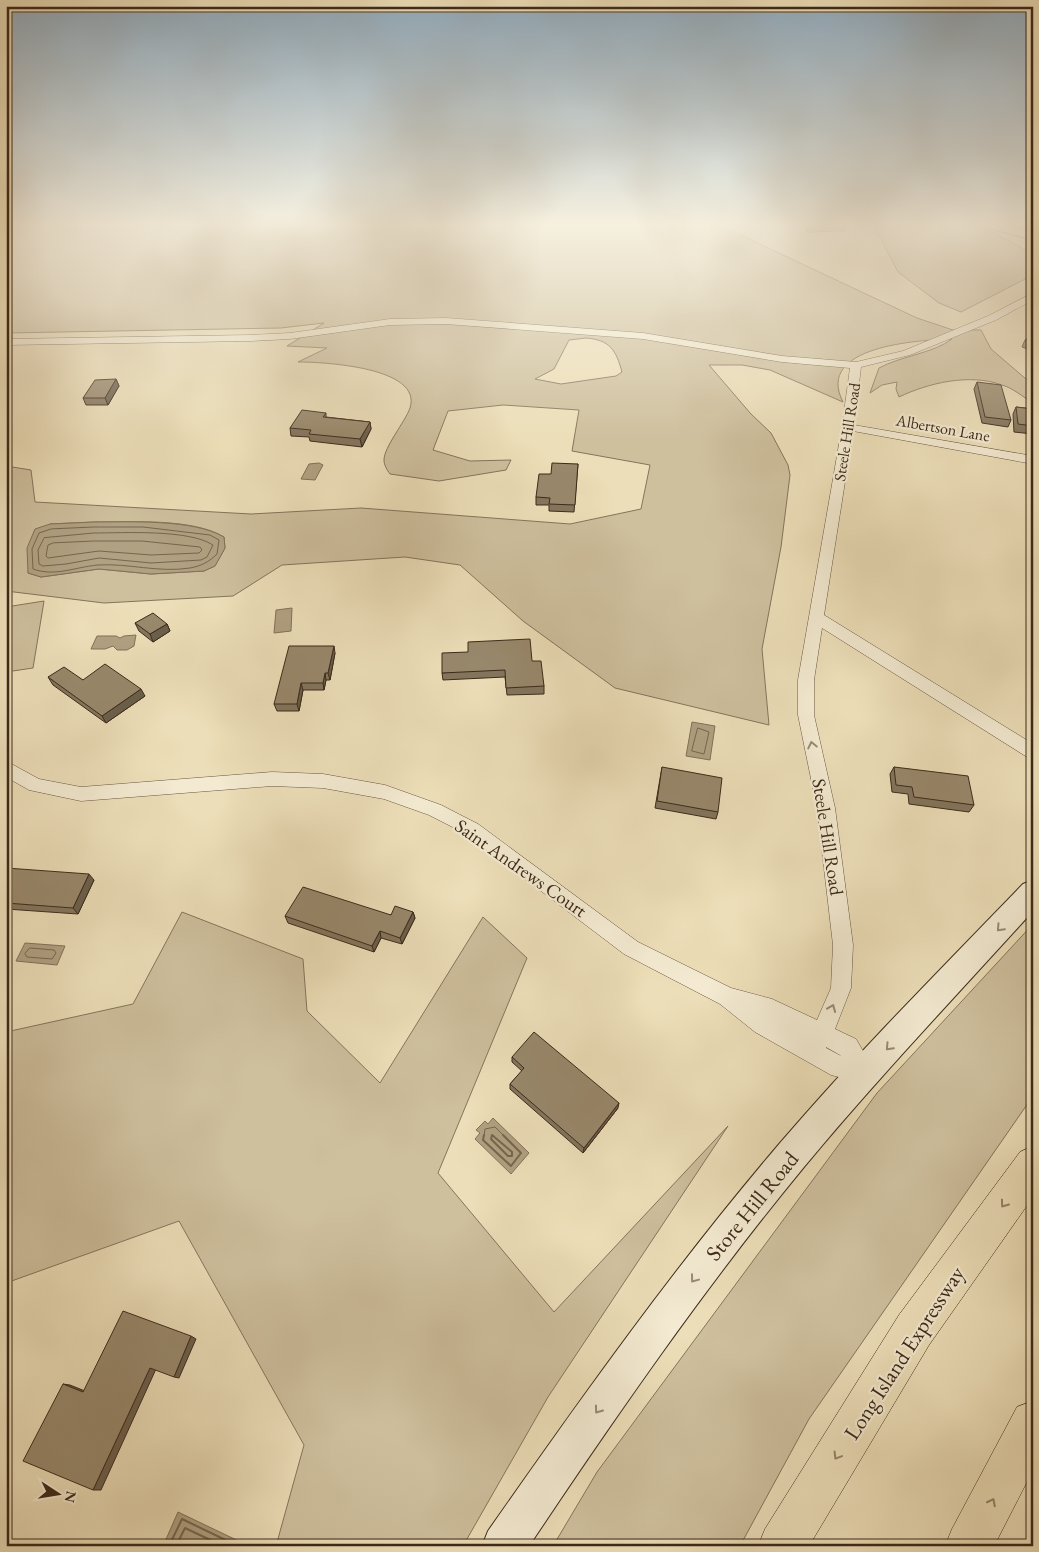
<svg xmlns="http://www.w3.org/2000/svg" width="1039" height="1552" font-family="'EB Garamond',serif">
<style>
.green{fill:#cebf9d;stroke:#85745c;fill-rule:evenodd}
.water{fill:#b0a182;stroke:#827158}
.lines{fill:none;stroke-linecap:round;stroke-linejoin:round}
.shore-far1{stroke:#76664e;stroke-width:1}
.shore{stroke:#76664e;stroke-width:2}
.street-casing{stroke:#685742;stroke-width:1}
.secondary-casing{stroke:#3c2a1a;stroke-width:2}
.highway-casing{stroke:#3c2a1a;stroke-width:1}
.street{fill:#f3ead1;fill-rule:evenodd}
.secondary{fill:#f3ead1;fill-rule:evenodd}
.highway{fill:#ecdeb8;fill-rule:evenodd}
.wall{fill:#83755d;stroke:#3c2a1a}
.shaded-wall{fill:#6a5f4c;stroke:#3c2a1a}
.building{fill:#98886c;stroke:#3c2a1a}
.oneway{stroke:#988a76}
.oneway2{stroke:#948469}
.labels{text-anchor:middle;dominant-baseline:central;stroke-width:4.5;stroke-linejoin:round;paint-order:stroke}
.far-street-label{font-size:16px;fill:#3c2a1a;stroke:#f3ead1}
.street-label{font-size:19px;fill:#3c2a1a;stroke:#f3ead1}
.near-street-label{font-size:22px;fill:#3c2a1a;stroke:#f3ead1}
</style>
<rect width="100%" height="100%" fill="#ecdeb8"/>
<filter id="stains"><feTurbulence type="fractalNoise" baseFrequency=".004" numOctaves="4"/><feColorMatrix values="0 0 0 0 .2 0 0 0 0 .09 0 0 0 0 .02 0 0 0 .5 -.17"/></filter>
<radialGradient id="worn" r=".72"><stop offset=".6" stop-color="#630" stop-opacity="0"/><stop offset="1" stop-color="#630" stop-opacity=".3"/></radialGradient>
<g class="green">
<path d="M6 223H725L732 231 917 318 953 330H981L991 349 1033 385V403C1023 397 1013 388 1002 385 970 373 928 383 899 397L896 389 897 382 882 385 870 393 879 368C901 356 934 353 952 339 919 340 814 346 843 402L770 370 742 365H709L751 414 771 433 788 465 790 475 781 547 762 649 769 725 615 688 523 621 460 565 405 557 282 565 233 596 104 603 6 591V466L31 470 35 502 251 514 361 508 570 524 641 509 650 465 572 451 579 410 503 405 448 411 433 450 470 461 511 460 506 470 439 481 390 474C387 470 384 465 384 460 384 447 405 422 410 408 423 367 323 362 298 362L327 348 287 346 324 323 281 328 6 333ZM586 338C610 340 616 350 622 372L616 376 561 384 535 379 554 369 569 340ZM94 522C131 522 193 518 224 537L225 548 215 566 204 571 151 574 99 569 41 577 28 573 50 524Z"/>
<path d="M872 223H976L1033 254V275L961 312 939 303 898 272Z"/>
<path d="M44 601 33 668 6 672V607Z"/>
<path d="M182 912 303 959 307 1011 380 1083 483 917 527 958 438 1173 554 1312 728 1126 548 1397 463 1546H276L304 1445 179 1221 6 1283V1032L133 1004Z"/>
<path d="M1033 924V1096L809 1419 740 1546H553L597 1472 877 1093Z"/>
</g>
<g class="water">
<path d="M319 463 323 465 315 480 301 479 309 464Z"/>
<path d="M94 522C130 522 193 519 224 537L225 548 215 566 204 571 151 574 99 569 41 577 28 573 27 548 35 529 50 524Z"/>
<path d="M292 608 291 631 274 633 276 610Z"/>
<path d="M136 635 134 646 127 650H117L113 646 105 649H91L97 636H116L120 638 124 636Z"/>
<path d="M692 722 715 726 710 760 686 756Z"/>
<path d="M25 943 65 946 57 965 16 961Z"/>
<path d="M493 1118 529 1153 511 1174 475 1139 480 1133 476 1130 485 1121 488 1124Z"/>
<path d="M178 1512 249 1546H163Z"/>
</g>
<g class="lines">
<g class="shore-far1">
<path d="M94 527H143L210 535 219 540 217 554C209 562 201 566 190 568 159 573 128 563 98 565 75 567 55 577 33 569L32 549 39 533 51 529Z"/>
<path d="M94 533C124 533 188 529 213 545L207 557 201 560 151 563 99 558 66 564 43 566 39 564 38 550 44 538Z"/>
<path d="M94 541H142L200 547 202 550 199 553 151 555 99 551 48 558 46 556 48 545 53 543Z"/>
<path d="M698 728 709 732 704 754 692 751Z"/>
<path d="M30 948 54 950 56 953 52 959 27 957 25 954Z"/>
<path d="M484 1136 485 1129 495 1127 504 1136"/>
<path d="M492 1136H494"/>
</g>
<g class="shore">
<path d="M484 1135 483 1140 511 1166 521 1153 503 1135"/>
<path d="M492 1135 491 1139 508 1156H512V1152L492 1135"/>
<path d="M169 1546 182 1519 238 1546"/>
<path d="M176 1546 185 1528 223 1546"/>
</g>
<g class="street-casing">
<path id="street" d="M1033 293V300L996 320 910 355 861 367 854 425 1033 456V464L853 431 824 615 1033 744V758L1027 757 822 628 814 680V715L835 808 853 945 851 988 835 1029 856 1039 876 1073 873 1081 865 1084 831 1075 755 1032 720 1004 624 954 466 834 429 815 384 799 323 788 272 786 81 801 29 790 6 777V761L39 779 81 787 272 772 323 774 385 785 441 805 478 824 638 942 731 988 772 999 817 1020 831 988 833 945 817 808 798 715V680L842 427 850 368 782 362 643 339 446 324 390 325 290 339 251 341 6 345V339L251 335 290 333 390 319 446 318 643 333 782 356 856 362 903 351 988 316ZM826 1047 840 1055 841 1056 826 1048Z"/>
</g>
<g class="secondary-casing">
<g id="secondary">
<path d="M980 223H1001L1033 232V240L982 226Z"/>
<path d="M1033 880V911C956 996 877 1079 804 1167 705 1287 616 1416 529 1546H482L488 1531C581 1398 675 1266 780 1143 857 1053 941 969 1023 884Z"/>
</g>
</g>
<g class="highway-casing">
<g id="highway">
<path d="M1033 1146V1197L929 1345 809 1546H758L765 1529 899 1315 1020 1152Z"/>
<path d="M1033 1401V1470L994 1546H945L952 1529 1017 1407Z"/>
</g>
</g>
<use href="#street" class="street"/>
<use href="#secondary" class="secondary"/>
<use href="#highway" class="highway"/>
</g>
<g class="wall">
<path d="M802 223H845L847 225 845 231 808 232Z"/>
<path d="M1033 334V351L1022 347 1025 340Z"/>
<path d="M116 379 119 386 108 405H86L83 398Z"/>
<path d="M977 382 1011 420 1008 427 982 423 974 389Z"/>
<path d="M1016 407 1033 409V434L1014 432 1013 414Z"/>
<path d="M326 413V417L370 422 371 429 362 447 310 441 309 437 291 436 290 428Z"/>
<path d="M578 464 574 512 549 511V505H536V497L551 474Z"/>
<path d="M135 623 167 624 170 631 153 642 139 631Z"/>
<path d="M335 653 330 680H326L324 690H303L299 711H277L274 704Z"/>
<path d="M532 661 544 686V694L507 695 505 677 443 680 442 673Z"/>
<path d="M48 677 83 680 145 696 106 723 53 685Z"/>
<path d="M662 767 718 812 716 819 655 808Z"/>
<path d="M894 767 974 805 969 812 909 804 908 794 892 792 890 774Z"/>
<path d="M6 868 94 880 78 914 6 909Z"/>
<path d="M413 912 415 918 402 944 381 938 374 952 288 923 285 916 391 915Z"/>
<path d="M512 1057 618 1108 583 1153 510 1089V1084L522 1071 512 1062Z"/>
</g>
<g class="shaded-wall">
<path d="M116 379 119 386 108 405 105 398Z"/>
<path d="M370 422 371 429 362 447 360 439Z"/>
<path d="M167 624 170 631 153 642 150 634Z"/>
<path d="M334 646 335 653 330 680 328 673Z"/>
<path d="M325 673 326 680 324 690 323 683Z"/>
<path d="M301 683 303 690 299 711 297 704Z"/>
<path d="M141 689 145 696 106 723 102 716Z"/>
<path d="M89 874 94 880 78 914 73 908Z"/>
<path d="M413 912 415 918 402 944 400 938Z"/>
<path d="M380 931 381 938 374 952 372 946Z"/>
<path d="M619 1103 618 1108 583 1153 584 1148Z"/>
<path d="M191 1336 196 1339 179 1378 174 1377Z"/>
<path d="M150 1368 156 1369 101 1490H93Z"/>
<path d="M63 1384 70 1385 90 1393 83 1392Z"/>
</g>
<g class="building">
<path d="M808 223H845L847 225 809 226Z"/>
<path d="M1033 334V343L1025 340Z"/>
<path d="M116 379 105 398H83L95 380Z"/>
<path d="M977 382 1001 385 1011 420 985 417Z"/>
<path d="M1016 407 1033 409V426L1018 424Z"/>
<path d="M302 410 326 413 323 417 370 422 360 439 309 434 311 430 290 428Z"/>
<path d="M552 463 578 464 575 505 549 504 550 498 536 497 539 474H551Z"/>
<path d="M153 613 167 624 150 634 135 623Z"/>
<path d="M530 639 532 661H541L544 686 506 688 505 670 442 673V653L468 652V642Z"/>
<path d="M289 646H334L328 673H325L323 683H301L297 704H274Z"/>
<path d="M105 664 141 689 102 716 48 677 64 667 83 680Z"/>
<path d="M662 767 722 778 718 812 657 801Z"/>
<path d="M894 767 968 776 974 805 914 797 912 787 896 785Z"/>
<path d="M6 868 89 874 73 908 6 903Z"/>
<path d="M303 887 391 915 395 906 413 912 400 938 380 931 372 946 285 916Z"/>
<path d="M534 1032 619 1103 584 1148 510 1084 524 1068 512 1057Z"/>
<path d="M123 1311 191 1336 174 1377 150 1368 93 1490 23 1461 63 1384 83 1392Z"/>
</g>
<defs><path id="oneway-chevron" d="M-2-3.5L2.5 0L-2 3.5" fill="none" stroke-width="1.6" stroke-linecap="round" stroke-linejoin="round" transform="scale(1.25)"/></defs>
<g class="oneway">
<use href="#oneway-chevron" transform="translate(812 745) rotate(-102)"/>
<use href="#oneway-chevron" transform="translate(1000 928) rotate(133)"/>
<use href="#oneway-chevron" transform="translate(832 1008) rotate(-68)"/>
<use href="#oneway-chevron" transform="translate(889 1047) rotate(133)"/>
<use href="#oneway-chevron" transform="translate(694 1279) rotate(127)"/>
<use href="#oneway-chevron" transform="translate(598 1410) rotate(126)"/>
</g>
<g class="oneway2">
<use href="#oneway-chevron" transform="translate(1004 1204) rotate(126)"/>
<use href="#oneway-chevron" transform="translate(837 1456) rotate(121)"/>
<use href="#oneway-chevron" transform="translate(992 1502) rotate(-63)"/>
</g>
<linearGradient id="sky" x2="0" y2="1"><stop stop-color="#91acbf"/><stop offset="0.51" stop-color="#f6f0df"/><stop offset="1" stop-color="#f6f0df" stop-opacity="0"/></linearGradient>
<rect width="1039" height="441" fill="url(#sky)"/>
<g class="labels">
<g class="far-street-label">
<text transform="translate(943 428) rotate(10)">Albertson Lane</text>
<text transform="translate(847 432) rotate(-81)">Steele Hill Road</text>
</g>
<g class="street-label">
<text transform="translate(828 837) rotate(81)">Steele Hill Road</text>
<text transform="translate(521 868) rotate(35)">Saint Andrews Court</text>
</g>
<g class="near-street-label">
<text transform="translate(752 1206) rotate(-51)">Store Hill Road</text>
<text transform="translate(904 1353) rotate(-57)">Long Island Expressway</text>
</g>
</g>
<rect width="1039" height="1552" fill="none" stroke="#ecdeb8" stroke-width="25"/>
<rect x="8" y="8" width="1024" height="1537" fill="none" stroke="#3c2a1a" stroke-width="2.5"/>
<rect x="12" y="12" width="1014" height="1527" fill="none" stroke="#3c2a1a"/>
<g transform="translate(58 1494) rotate(102)" stroke="#f3ead1" stroke-width="4" paint-order="stroke">
<path d="M0-4L9 19L0 12L-9 19Z" fill="#3c2a1a"/>
<text y="-8" font-size="14" font-weight="bold" text-anchor="middle" fill="#3c2a1a">N</text>
</g>
<rect width="100%" height="100%" filter="url(#stains)"/>
<rect width="100%" height="100%" fill="url(#worn)"/>
</svg>
